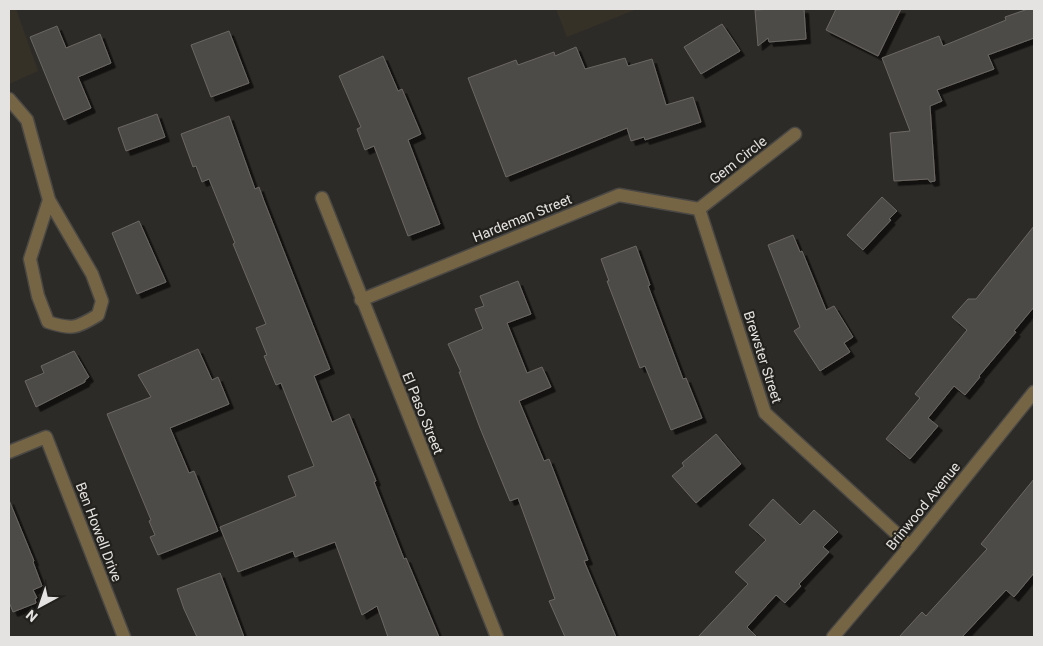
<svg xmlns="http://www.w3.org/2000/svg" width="1043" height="646" font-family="Roboto,sans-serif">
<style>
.built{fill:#363127}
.building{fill:#4d4b47;stroke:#6b6864;filter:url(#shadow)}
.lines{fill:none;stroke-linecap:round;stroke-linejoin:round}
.minor-casing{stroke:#4a4845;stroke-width:15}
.minor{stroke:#766544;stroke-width:12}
.labels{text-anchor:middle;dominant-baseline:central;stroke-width:4.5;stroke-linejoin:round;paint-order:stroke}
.street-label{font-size:14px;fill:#e5e3e1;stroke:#23211d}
</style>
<defs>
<filter id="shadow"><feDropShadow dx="4.5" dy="4.5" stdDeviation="0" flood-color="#0009"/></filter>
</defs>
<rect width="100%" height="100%" fill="#2d2b27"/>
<g class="built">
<path d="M9 9H16L38 71 9 84Z"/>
<path d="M556 9H637L567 37Z"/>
</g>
<g class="building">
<path d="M776 9H804L806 39 769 42 768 38 758 46 755 10Z"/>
<path d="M836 9H901L878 56 826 30Z"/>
<path d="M1028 9H1034V38L988 55 994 69 937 90 942 101 930 106 935 181 930 182 928 179 894 181 890 133 910 131 882 58 939 36 943 46 1006 20 1005 17Z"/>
<path d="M722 24 740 51 701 74 684 47Z"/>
<path d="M57 26 66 48 100 34 111 63 78 77 91 108 64 120 30 37Z"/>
<path d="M229 31 249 83 211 97 191 45Z"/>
<path d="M576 47 585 69 625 58 628 66 652 59 666 105 693 97 701 122 645 140 644 137 631 141 627 128 506 177 468 78 516 60 518 65 554 52 555 56Z"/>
<path d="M383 56 398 91 402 89 421 134 408 140 440 224 408 236 374 146 365 150 357 129 361 127 339 76Z"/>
<path d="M157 114 165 137 126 151 118 128Z"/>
<path d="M229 116 255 189 259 187 264 201 330 369 314 376 332 422 349 414 376 481 374 482 404 559 406 558 439 637H388L377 606 362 615 335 542 295 557 293 551 238 572 220 527 296 496 288 476 314 466 281 383 276 385 264 356 267 355 256 328 266 324 233 244 235 243 209 179 202 182 196 166 193 167 181 134Z"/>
<path d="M882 197 897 211 889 219 891 220 863 250 847 235Z"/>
<path d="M139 221 166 282 137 294 112 233Z"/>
<path d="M1034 226V307L1014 331 1016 332 979 376 980 377 965 395 954 386 928 418 938 426 910 459 886 439 920 398 915 394 967 330 952 317 968 299H976Z"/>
<path d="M793 235 800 252 802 251 826 310 834 306 853 337 844 343 850 352 820 371 794 331 800 327 768 245Z"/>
<path d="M636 246 650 285 648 286 683 379 686 378 702 418 671 430 645 366 640 368 607 281H609L601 259Z"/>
<path d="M518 281 531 314 507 323 527 373 542 367 551 387 519 401 544 461 549 459 588 560 584 561 616 637H565L549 601 555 599 518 498 510 501 480 428 459 372H461L448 344 483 329 475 309 484 306 480 296Z"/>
<path d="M198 349 212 380 218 377 229 404 170 428 189 473 194 471 218 531 158 555 150 537 155 535 149 521 151 520 107 414 151 397 138 375Z"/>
<path d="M74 351 89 377 85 380V382L36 407 25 381 44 373 41 366Z"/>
<path d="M716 434 741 464 696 503 672 476 684 466 682 463Z"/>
<path d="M1034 479V573L1014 597 1006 590 962 637H899L922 612 926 616 987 549 981 544Z"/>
<path d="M773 499 800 525 814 510 838 532 823 547 829 552 799 584 801 586 785 603 776 595 747 627 757 637H698L748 584 735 572 766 540 749 525Z"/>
<path d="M9 500 34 561 33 562 42 586 33 590 37 598 35 599 36 603 13 612 9 602Z"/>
<path d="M220 573 244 637H197L184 609 177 589Z"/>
</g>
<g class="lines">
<g class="minor-casing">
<g id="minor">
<path d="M9 99 27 120 49 200 92 274 102 301 98 315C77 328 72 330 48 322L38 296 30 259 49 200"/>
<path d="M322 198 497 637"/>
<path d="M699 209 765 413 910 546"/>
<path d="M699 209 795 134"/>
<path d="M361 300 619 195 699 209"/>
<path d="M9 452 46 437 124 637"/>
<path d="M833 637 910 546 1034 392"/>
</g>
</g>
<use href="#minor" class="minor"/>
</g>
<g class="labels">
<g class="street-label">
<text transform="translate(738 160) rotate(-38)">Gem Circle</text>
<text transform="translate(522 218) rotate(-22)">Hardeman Street</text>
<text transform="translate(763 357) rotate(72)">Brewster Street</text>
<text transform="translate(423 413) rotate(68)">El Paso Street</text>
<text transform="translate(923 506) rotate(-51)">Brinwood Avenue</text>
<text transform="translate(99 532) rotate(69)">Ben Howell Drive</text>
</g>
</g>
<rect width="1043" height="646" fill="none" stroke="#e5e3e1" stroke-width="20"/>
<g transform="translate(40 606) rotate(220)" stroke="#23211d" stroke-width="4" paint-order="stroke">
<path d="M0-4L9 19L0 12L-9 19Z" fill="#e5e3e1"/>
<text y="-8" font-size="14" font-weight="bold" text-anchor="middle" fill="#e5e3e1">N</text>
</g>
</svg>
